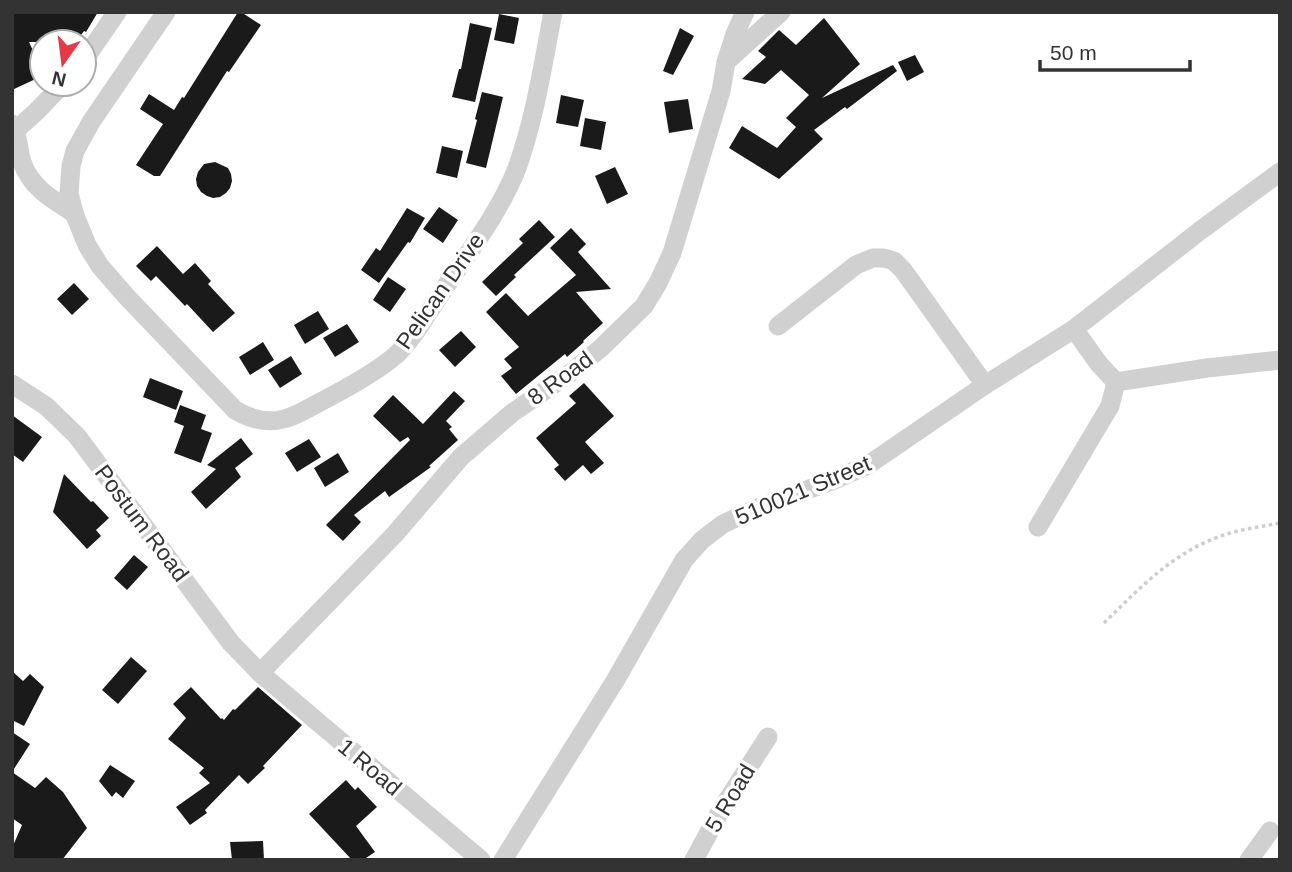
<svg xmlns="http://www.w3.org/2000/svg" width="1292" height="872" font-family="Arial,sans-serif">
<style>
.building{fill:#1a1a1a}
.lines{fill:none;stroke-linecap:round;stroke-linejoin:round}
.path{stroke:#cdcdcd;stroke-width:3.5;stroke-dasharray:3.5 3.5;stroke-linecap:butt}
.minor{stroke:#d0d0d0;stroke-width:19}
.labels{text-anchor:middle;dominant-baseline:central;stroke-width:7;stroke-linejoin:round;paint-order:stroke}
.street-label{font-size:23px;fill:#333;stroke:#fff}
</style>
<rect width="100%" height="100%" fill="#fff"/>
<g class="building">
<path d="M12 12H98L86 32 84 31 76 42H29L42 70V76L12 90Z"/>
<path d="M238 12H241L261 25 229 72 227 71 160 176H154L136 165 163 124 140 109 149 94 174 110 182 97 184 98Z"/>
<path d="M499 14 519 18 514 44 494 40Z"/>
<path d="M824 18 860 64 822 98 893 65 897 71 847 109 845 107 814 130 823 139 779 179 729 148 742 126 777 148 796 127 786 118 809 95 781 70 765 84 742 79 766 57 758 51 779 30 796 45Z"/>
<path d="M470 23 492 28 475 102 452 97 459 69H461Z"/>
<path d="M680 28 694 36 673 75 663 71Z"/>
<path d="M915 55 924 72 907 81 898 62Z"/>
<path d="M482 92 503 97 486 168 466 163 477 120 475 119Z"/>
<path d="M561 95 584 100 578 127 556 123Z"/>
<path d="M688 99 693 129 669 133 664 102Z"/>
<path d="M585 118 606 122 601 150 580 146Z"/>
<path d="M442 146 463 151 457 178 436 173Z"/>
<path d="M215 162 228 168 231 174 232 181 230 188 226 193 220 197 213 198 207 196 201 192 197 186 196 179 198 172 204 164Z"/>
<path d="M615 167 628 194 607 204 595 176Z"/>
<path d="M439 207 458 220 443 243 423 229Z"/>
<path d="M407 208 425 218 410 243 408 242 379 283 361 270 376 248 380 251Z"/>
<path d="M539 220 555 237 514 275 516 277 496 296 482 282 523 243 519 239Z"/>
<path d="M571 228 586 244 578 252 611 289 576 292 603 323 583 341 584 342 567 357 565 354 516 394 501 376 512 368 504 359 519 347 486 312 506 293 528 316 576 275 550 248Z"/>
<path d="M157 246 183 274 195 263 211 281 208 284 235 313 213 332 187 304 185 306 156 276 151 281 136 266Z"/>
<path d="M388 277 406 289 390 312 373 300Z"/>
<path d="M74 283 89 299 72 315 57 299Z"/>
<path d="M318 311 329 329 305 344 294 325Z"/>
<path d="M347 324 359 342 335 357 323 338Z"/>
<path d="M461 331 476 347 455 367 439 350Z"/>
<path d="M263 342 274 360 250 375 239 357Z"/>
<path d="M291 356 302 374 280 388 268 370Z"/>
<path d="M150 378 183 391 176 410 143 397Z"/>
<path d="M584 383 614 416 585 442 604 463 591 474 583 465 565 481 554 469 559 465 536 438 576 403 569 396Z"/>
<path d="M454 391 465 401 446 421 452 427 449 429 458 440 429 466 431 467 389 497 385 491 354 515 361 522 343 541 326 525 410 440 408 437 400 442 373 416 393 395 423 424Z"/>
<path d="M180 405 206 415 201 429 212 433 201 463 174 453 184 426 174 422Z"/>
<path d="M12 415 42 437 23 462 12 454Z"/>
<path d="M241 438 253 454 235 468 241 477 206 509 191 492 216 469 207 465Z"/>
<path d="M309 439 321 457 297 472 285 453Z"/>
<path d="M338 453 349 472 325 487 314 468Z"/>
<path d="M64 474 91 502 93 501 109 518 96 530 101 536 87 549 53 512Z"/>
<path d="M134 555 148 567 127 590 114 578Z"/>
<path d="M131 657 147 671 118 704 102 690Z"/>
<path d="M12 671 23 681 30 674 44 687 24 726 12 720Z"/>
<path d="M191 687 221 719 222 718 224 720 233 709 235 710 258 687 302 725 263 766 265 768 248 784 239 775 205 810 207 813 190 825 176 807 210 783 199 773 204 768 168 739 186 718 173 704Z"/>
<path d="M12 732 30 744 12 772 35 788 46 777 63 792 87 828 62 860H12V848L22 825 12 818Z"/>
<path d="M110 765 135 781 123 798 116 792 112 797 99 781Z"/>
<path d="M346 780 355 790 358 787 377 807 356 826 375 852 363 860H352L309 814Z"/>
<path d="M263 841 264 860H232L230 842Z"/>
</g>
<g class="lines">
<path class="path" d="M1104 623C1140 588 1172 553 1221 536 1240 529 1261 527 1280 523"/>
<g class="minor">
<path d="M166 12 91 122 75 151 71 166 69 193 74 213 87 245 100 266 126 296 235 410C271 431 291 418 324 400 345 389 378 371 396 355 414 338 426 315 440 295 467 254 499 214 517 168 535 118 543 64 553 12"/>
<path d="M84 60 117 12"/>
<path d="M727 61 781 12"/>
<path d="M12 124C19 136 18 150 22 162 31 188 53 200 74 213"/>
<path d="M16 130 37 111 63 84"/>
<path d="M778 326 856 265 873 258H884L894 261 903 270 985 385"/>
<path d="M1074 329 1099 364 1116 382 1207 368 1280 360"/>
<path d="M12 384 46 406 77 436 231 643 260 673 481 860"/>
<path d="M1038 527 1110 406 1116 382"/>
<path d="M260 673 395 534 461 457 512 413 569 374 601 348 644 306 658 283 672 253 721 91 726 62 735 34 745 12"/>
<path d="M503 860 615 681 684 560 702 540 723 524 755 509 834 480 868 465 985 385 1074 329 1201 230 1280 172"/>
<path d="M694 860 721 810 768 737"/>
<path d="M1249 860 1270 831"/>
</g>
</g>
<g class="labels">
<g class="street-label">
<text transform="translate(440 291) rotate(-55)">Pelican Drive</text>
<text transform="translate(560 378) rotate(-36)">8 Road</text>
<text transform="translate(803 490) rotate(-23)">510021 Street</text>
<text transform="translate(142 523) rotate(53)">Postum Road</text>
<text transform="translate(370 767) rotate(40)">1 Road</text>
<text transform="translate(730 798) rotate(-59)">5 Road</text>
</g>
</g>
<rect width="1292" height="872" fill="none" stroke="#333333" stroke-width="28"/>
<g transform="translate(63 63) rotate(194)"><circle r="33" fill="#ffffff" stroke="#adadad" stroke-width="2"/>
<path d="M0-5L12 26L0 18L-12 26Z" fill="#e63946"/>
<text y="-10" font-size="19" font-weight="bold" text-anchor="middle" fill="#333333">N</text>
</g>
<path d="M1040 60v10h150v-10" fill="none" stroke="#333333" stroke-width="3.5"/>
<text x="1050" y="60" font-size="21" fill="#333333" stroke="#ffffff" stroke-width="5" paint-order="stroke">50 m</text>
</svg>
